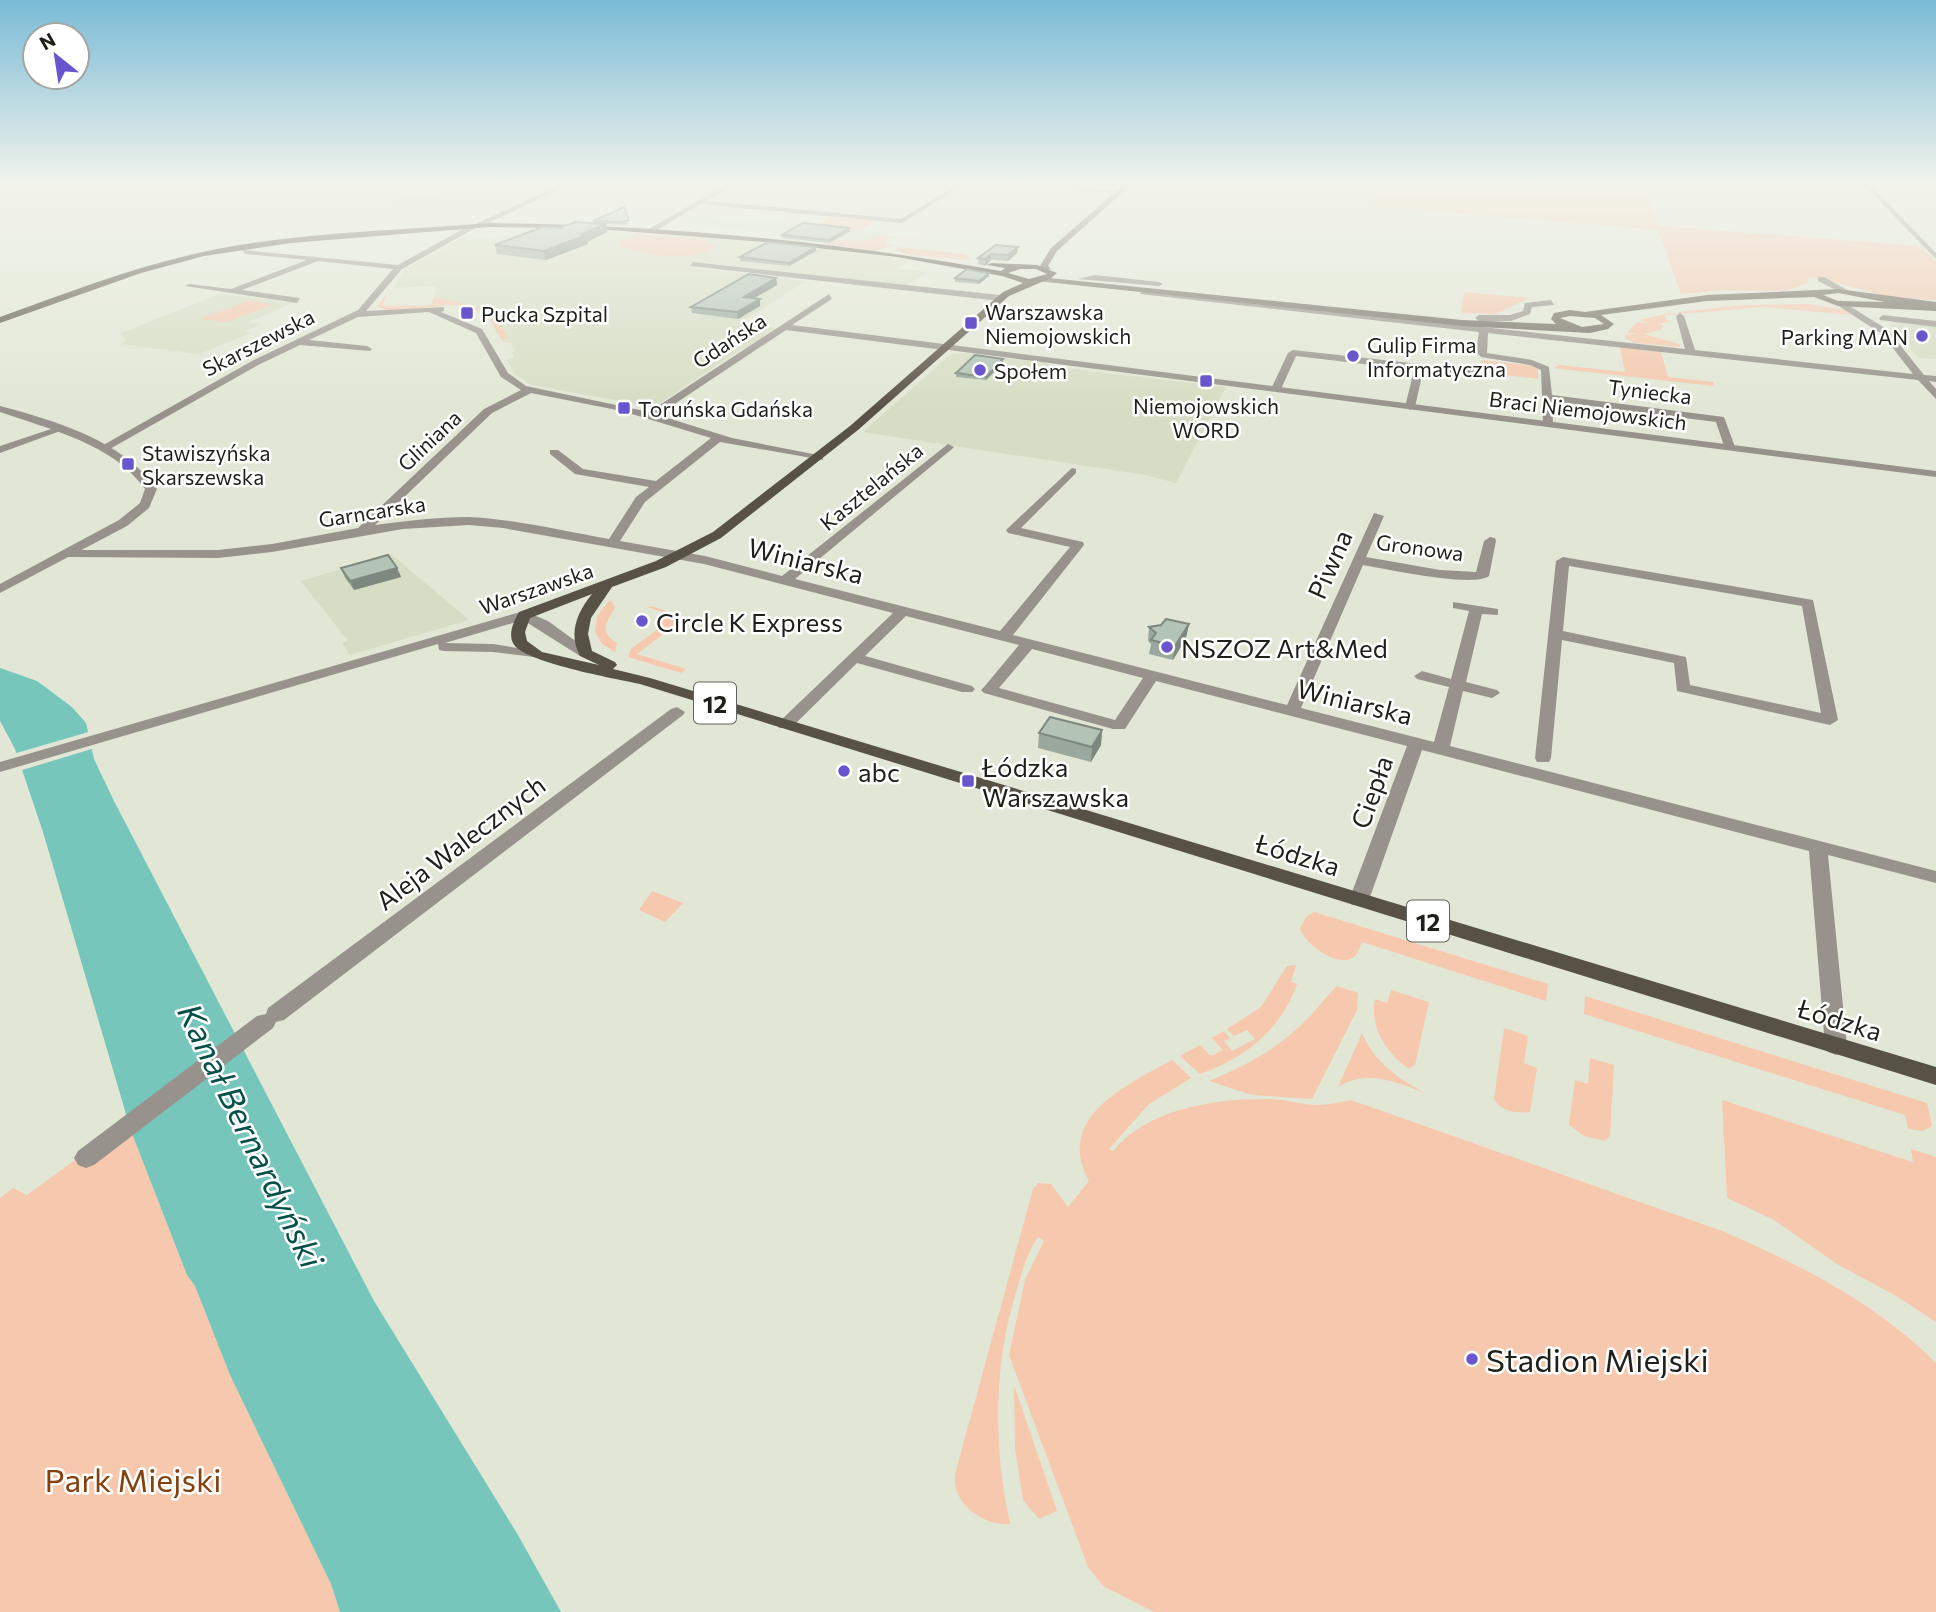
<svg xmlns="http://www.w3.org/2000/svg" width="1936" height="1612" font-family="Commissioner,sans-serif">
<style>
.built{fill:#d7ddc4}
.green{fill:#f6c8ae}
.water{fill:#76c6bc}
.pier{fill:#e2e7d5}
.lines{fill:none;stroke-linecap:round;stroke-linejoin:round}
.pedestrian{fill:#97938c;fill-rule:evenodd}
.minor{fill:#97938c;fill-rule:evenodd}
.tertiary{fill:#97938c;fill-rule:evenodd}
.secondary{fill:#726d63;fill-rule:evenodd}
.primary{fill:#585246;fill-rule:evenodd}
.wall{fill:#9aa89d}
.shaded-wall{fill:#7d887f}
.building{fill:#b3c3b6;stroke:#7d887f;stroke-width:2}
.poi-dot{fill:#6956cf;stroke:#fff;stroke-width:2.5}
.labels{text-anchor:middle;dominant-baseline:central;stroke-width:5;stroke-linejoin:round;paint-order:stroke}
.far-poi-label{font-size:21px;fill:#1f201a;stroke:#fff;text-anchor:start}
.far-street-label{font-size:21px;fill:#1f201a;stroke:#fff}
.shield{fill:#fff;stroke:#62635f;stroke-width:2}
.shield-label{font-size:24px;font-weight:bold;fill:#1f201a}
.street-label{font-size:26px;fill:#1f201a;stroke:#fff}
.poi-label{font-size:26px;fill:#1f201a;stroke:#fff;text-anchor:start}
.near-poi-label{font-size:32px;fill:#1f201a;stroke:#fff;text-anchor:start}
.near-park-label{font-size:32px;fill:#84400d;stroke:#fff}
.near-water-label{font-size:33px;font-style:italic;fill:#044f48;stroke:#fff}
</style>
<rect width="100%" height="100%" fill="#e2e7d5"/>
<g class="built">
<path d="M407 195 520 201 500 210 380 204Z"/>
<path d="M687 214 883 233 868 242 701 226 682 222 681 217Z"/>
<path d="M528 227 740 240 831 250 911 260 898 268 928 272 907 285 697 262 688 267 806 281 740 323 778 328 748 348H743L654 407 531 385 514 373 507 360 515 358 512 352 515 351 510 343H506L503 338 507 337 490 315 463 304 434 297 435 286 393 288 405 269 465 236 493 239Z"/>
<path d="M219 294 293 303 249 322 261 324 246 331 251 333 199 354 121 344 126 341 121 333Z"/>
<path d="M1896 322 1936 325V359L1918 357 1889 323Z"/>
<path d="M965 353 1047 363 1056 367 1226 387 1176 483 1145 475 863 432 950 355Z"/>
<path d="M391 554 469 620 350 655 342 643 348 641 301 581Z"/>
</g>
<g class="green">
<path d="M1372 184H1644L1657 224 1663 226 1919 246 1936 261V300C1918 299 1899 298 1881 295 1856 289 1832 279 1807 277L1808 283 1786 291 1725 290 1681 294 1658 230 1370 206 1378 192 1370 191Z"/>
<path d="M832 216 877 220 860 231 814 226Z"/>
<path d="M642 235 705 240 715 245C699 265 638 255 618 244L623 239Z"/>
<path d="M878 236 937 241 888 238 886 243 893 245 876 251 824 244C841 233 861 247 878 236Z"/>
<path d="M900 247 965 254 971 260 911 255 894 250Z"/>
<path d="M388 292 382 306 431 305 434 297C453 301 486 305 495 323H500L508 337 503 338 506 343C496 337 493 318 480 311 446 295 410 319 377 307Z"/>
<path d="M1464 292 1529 298 1496 314 1461 313Z"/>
<path d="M248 301 274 304 227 322 200 319Z"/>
<path d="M1808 304 1844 310 1851 315 1764 307 1681 314 1677 312 1743 305Z"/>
<path d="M1670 313 1677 315H1665L1666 320 1671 321 1660 324 1663 326 1661 330 1644 334 1680 344V347L1635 343 1625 338V335L1640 333H1627L1637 322 1649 323 1639 320Z"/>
<path d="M1620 347 1661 352 1668 377 1713 382 1714 386 1553 368 1560 365 1625 372Z"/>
<path d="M1481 360 1538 366V379L1480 372Z"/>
<path d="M610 600 615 607C608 622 597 631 617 643L615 652 602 644 595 632 597 616Z"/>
<path d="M652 606 684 618 637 654 686 669 681 673 628 657 631 649 662 626V612L648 607Z"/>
<path d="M652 891 683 903 665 922 639 910Z"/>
<path d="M1314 912 1548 984 1546 1001 1362 942C1360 946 1358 954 1354 957 1339 969 1304 944 1300 928L1307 916Z"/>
<path d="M1296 965 1291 982 1297 984C1281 1030 1245 1058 1200 1074L1180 1056 1200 1045 1211 1056 1223 1050 1212 1038 1224 1031 1230 1038 1224 1041 1232 1051 1255 1039 1247 1030 1234 1036 1227 1029 1261 1007 1287 966Z"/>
<path d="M1337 986 1358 993 1357 1010 1312 1099 1252 1095 1209 1081C1245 1067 1280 1047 1307 1019 1318 1009 1326 996 1337 986Z"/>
<path d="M1391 990 1429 1002 1415 1065 1409 1069C1387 1053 1369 1028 1375 999L1387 1003Z"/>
<path d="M1585 996 1927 1103 1932 1126 1923 1131 1908 1129 1905 1115 1584 1014Z"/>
<path d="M1504 1028 1528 1036 1524 1063 1537 1068 1530 1112C1517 1113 1502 1113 1494 1099Z"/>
<path d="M1362 1033C1374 1061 1394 1076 1425 1093 1395 1082 1368 1069 1338 1087Z"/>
<path d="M1590 1058 1614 1065 1610 1136 1605 1141 1584 1136 1569 1125 1575 1080 1588 1084Z"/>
<path d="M1172 1060 1191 1078 1149 1104 1109 1149 1113 1151C1148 1108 1217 1098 1271 1099 1287 1100 1303 1105 1319 1105 1329 1105 1340 1102 1351 1100L1722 1231C1799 1264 1876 1303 1936 1363V1612H1154L1103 1586 1088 1567 1009 1355 1025 1280 1044 1241 1038 1237C1028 1251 1023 1269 1018 1286 993 1362 993 1446 1010 1524 983 1526 951 1503 955 1474L1033 1189 1038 1183 1051 1184 1068 1207 1089 1181C1054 1117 1127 1085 1172 1060Z"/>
<path d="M1722 1100 1913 1162 1911 1149 1936 1157V1322L1898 1297 1837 1264 1774 1220 1727 1198Z"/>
<path d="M131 1131 187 1275 195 1286 230 1375 331 1584 340 1612H0V1198L13 1188 27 1195 86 1152Z"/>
<path d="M1014 1385 1057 1511 1039 1519 1023 1500 1015 1448Z"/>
</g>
<path class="water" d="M0 668 37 681 72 707 86 723 94 759 113 799 374 1301 518 1535 561 1612H340L331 1584 230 1375 195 1286 187 1275 131 1131 43 832 15 749 0 721Z"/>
<path class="pier" d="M92 731 95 748 19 771 13 754Z"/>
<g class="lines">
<path class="pedestrian" d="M677 707 685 712 683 715 284 1020 276 1022 273 1028 94 1165 86 1168 78 1165 74 1158 78 1151 257 1016 266 1014 268 1008 671 709Z"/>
<g class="minor">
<path d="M728 184H735L707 201 901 219 958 184H965L902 223 701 204 652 233 645 231Z"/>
<path d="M1016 184 1123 192 1120 194Z"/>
<path d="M1863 184H1869L1936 253V259Z"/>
<path d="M472 224 479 226 402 269 366 311 444 307V311L441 312 482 329 508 373 526 386 649 412 829 294 832 299 792 325 944 344 949 347 944 350 786 330 658 415 732 438 823 456V460L720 442 645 502 620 541 705 556 782 576 948 444 954 447 952 449 795 579 1000 631 1070 547 1008 533 1006 530 1072 468 1076 469V473L1021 528 1083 542 1084 545 1013 635 1287 705 1374 513 1384 516 1366 557 1440 570 1476 572 1484 541 1490 537 1495 538 1496 541 1489 576C1474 588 1385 569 1363 565L1301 708 1434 742 1449 687 1417 679 1414 676 1422 671 1451 679 1469 611 1453 608V602L1498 609V615L1482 614 1466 682 1497 690 1500 693 1492 698 1463 691 1450 746 1936 871V883L1828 855 1847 1046 1844 1052 1836 1055 1828 1052 1825 1046 1809 851 1422 750 1369 900 1366 905H1352L1349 900 1407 746 1156 681 1125 729H1113L984 693 981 690 984 687 1019 645 906 616 865 656 972 686 975 689 972 692H962L857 663 791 728H779L777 725 779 722 893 613 704 564 503 528 469 525 403 529 272 552 218 558 62 557V551L67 550H218L272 544 358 528 484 409 521 390 501 377 476 333 429 312 358 317 309 340 367 346 372 349 370 351 300 345 258 365 108 450 98 448 252 361 358 310 393 269 318 261 242 290 300 298 297 303 185 286 189 284 231 289 307 260 245 254 242 250 398 265ZM531 393 622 411 711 438 656 481 583 469 558 450H550V454L575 474 649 487 636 497 609 539C563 531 515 519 468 517 437 517 406 521 375 525L492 413ZM1032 649 1143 678 1115 720 999 688Z"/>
<path d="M693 262 1000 295 1004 298 1000 301 690 266Z"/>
<path d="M1095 275 1159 282 1163 284 1159 286 1078 279Z"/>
<path d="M1818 277H1824L1849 291 1842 293 1818 281Z"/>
<path d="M1143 290 1685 349 1676 316 1680 313 1684 316 1695 350 1913 374 1882 334 1837 305 1840 300 1888 330 1924 375 1936 376V382L1929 381 1936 389V399L1918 380 1488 333 1487 353 1532 360 1549 367 1552 395 1724 417 1735 447 1725 449 1716 422 1552 401 1553 424 1548 427 1543 424 1541 370 1530 365 1481 357 1476 352 1479 332 1140 294Z"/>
<path d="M1551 300 1554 305 1532 307 1530 314 1511 321H1479L1475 318 1479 315H1510L1523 311 1525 303Z"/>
<path d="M1883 315 1936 321V327L1880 320 1879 318Z"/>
<path d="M1293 350 1474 370 1479 373 1474 376 1423 371 1415 407 1410 410 1405 407 1414 370 1296 356 1281 389 1272 391 1271 389 1288 353Z"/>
<path d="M54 428 63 430 0 453V446Z"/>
<path d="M1563 557 1813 600 1838 720 1830 725 1677 691 1674 663 1562 640 1551 758 1549 762H1537L1535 758 1556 561ZM1569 566 1802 606 1821 713 1690 685 1686 657 1563 631Z"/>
</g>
<g class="tertiary">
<path d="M562 184H570L478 228 471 226Z"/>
<path d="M944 344 1936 471V477L941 349V345Z"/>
<path d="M0 406C56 421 122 440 157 489L149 508 127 526 0 593V584L119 520 140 503 145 489C112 443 51 430 0 412Z"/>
<path d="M524 611 548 621 592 653 590 656H580L523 620 445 643 493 644 537 651 542 652 544 655 542 658 493 652 444 651 439 650 438 644 0 772V762Z"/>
</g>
<g class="secondary">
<path d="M1125 184H1132L1057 251 1048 266 1051 269 1044 271 1040 266 1051 248Z"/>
<path d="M1040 277 1462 320 1556 324 1551 319 1554 313 1570 310 1585 312 1707 295 1838 289 1936 302V311L1838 306 1814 297 1707 301 1601 315 1614 324 1608 329 1590 333 1462 326 1037 281ZM1838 293 1885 302 1838 301 1823 295ZM1570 316 1595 318 1604 324 1582 327 1560 318Z"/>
</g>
<path class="primary" d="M489 223C661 225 832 241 1001 271L1005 268 987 265 991 263 1037 265 1057 273 1051 278 1009 296 858 430 721 538 666 567 612 587 591 618 588 634 592 651 615 662 617 665 613 669 650 678 1936 1067V1085L640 684C617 679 521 662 513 643 508 633 514 621 519 612L656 561 713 532 850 426 1003 292 1023 283 1002 276 897 257 764 242 584 228 489 227 291 243 204 256 141 273 0 323V317C67 293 133 267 203 252 296 232 394 231 489 223ZM1020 269H1036L1047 274 1029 279 1008 273ZM592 594C577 612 568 634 580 656L599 665 542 652 527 641 525 632 530 618Z"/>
</g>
<g class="wall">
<path d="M593 221 629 223 624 225 606 224 607 232 587 242 588 244 546 260 497 254 495 245 559 228 593 223Z"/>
<path d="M850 231 829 243 782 238V235Z"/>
<path d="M1018 247 1017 253 1008 261 991 260 985 266 978 264V258Z"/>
<path d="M816 251 789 266 740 261V257Z"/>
<path d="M989 273V276L979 284 955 282V278Z"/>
<path d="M776 278 777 285 754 298 760 306 738 319 692 313 691 307Z"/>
<path d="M1003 359V363L986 380 956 377V373Z"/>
<path d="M341 568H397L401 577 354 590 345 578Z"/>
<path d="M1189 624 1186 638 1173 660 1149 654 1151 644 1148 641 1149 627Z"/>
<path d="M1102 730 1101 745 1091 762 1038 748 1039 733Z"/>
</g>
<g class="shaded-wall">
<path d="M606 224 607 232 587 242 588 244 546 260 544 251Z"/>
<path d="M849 228 850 231 829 243V240Z"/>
<path d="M816 247V251L789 266V263Z"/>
<path d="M1018 247 1017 253 1008 261V255Z"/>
<path d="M991 254V260L985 266V259Z"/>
<path d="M989 273V276L979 284V281Z"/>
<path d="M776 278 777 285 744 304V297Z"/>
<path d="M760 299V306L738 319 737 312Z"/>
<path d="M1003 359V363L986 380V377Z"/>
<path d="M397 568 401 577 354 590 350 581Z"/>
<path d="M1189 624 1186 638 1173 660 1175 646Z"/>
<path d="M1102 730 1101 745 1091 762 1092 747Z"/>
</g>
<g class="building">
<path d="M624 207 629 220 624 222 593 221Z"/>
<path d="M575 222 606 224 582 234 586 235 544 251 495 245 542 227 559 228Z"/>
<path d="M803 223 849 228 829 240 782 235Z"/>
<path d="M768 242 816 247 789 263 740 257Z"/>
<path d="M996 245 1018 247 1008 255 991 254 985 259 978 258Z"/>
<path d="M967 269 989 273 979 281 955 278Z"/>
<path d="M749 274 776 278 744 297 760 299 737 312 691 307Z"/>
<path d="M975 355 1003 359 986 377 956 373Z"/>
<path d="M388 555 397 568 350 581 341 568Z"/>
<path d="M1166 619 1189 624 1175 646 1151 640 1156 633 1149 627 1161 625Z"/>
<path d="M1050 717 1102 730 1092 747 1039 733Z"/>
</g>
<linearGradient id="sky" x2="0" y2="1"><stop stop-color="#7abbd6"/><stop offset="0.45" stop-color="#f2f4ec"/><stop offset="1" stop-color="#f2f4ec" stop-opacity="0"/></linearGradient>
<rect width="1936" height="409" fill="url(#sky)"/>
<g class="poi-dot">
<rect x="460" y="306" width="14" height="14" rx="3.5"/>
<rect x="964" y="316" width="14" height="14" rx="3.5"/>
<circle cx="1922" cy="336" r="7"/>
<circle cx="1353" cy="356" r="7"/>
<circle cx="980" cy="370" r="7"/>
<rect x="1199" y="374" width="14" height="14" rx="3.5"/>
<rect x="617" y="401" width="14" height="14" rx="3.5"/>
<rect x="121" y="457" width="14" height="14" rx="3.5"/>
<circle cx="642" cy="621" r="7"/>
<circle cx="1167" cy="647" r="7"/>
<circle cx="844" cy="771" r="7"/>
<rect x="961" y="774" width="14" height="14" rx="3.5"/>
<circle cx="1472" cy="1359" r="7"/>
</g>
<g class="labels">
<g class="far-poi-label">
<text x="985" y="311">Warszawska<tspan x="985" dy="24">Niemojowskich</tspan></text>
<text x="481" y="313">Pucka Szpital</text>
<text x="1908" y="336" text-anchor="end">Parking MAN</text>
<text x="1367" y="344">Gulip Firma<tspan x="1367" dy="24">Informatyczna</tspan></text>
<text x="994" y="370">Społem</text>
<text x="1206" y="405" text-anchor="middle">Niemojowskich<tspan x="1206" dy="24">WORD</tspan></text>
<text x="638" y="408">Toruńska Gdańska</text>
<text x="142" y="452">Stawiszyńska<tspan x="142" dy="24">Skarszewska</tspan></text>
</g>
<g class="far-street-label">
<text transform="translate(729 340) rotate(-33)">Gdańska</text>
<text transform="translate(258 342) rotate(-27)">Skarszewska</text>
<text transform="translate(1650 391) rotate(7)">Tyniecka</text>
<text transform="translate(1588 410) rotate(7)">Braci Niemojowskich</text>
<text transform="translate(429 440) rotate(-43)">Gliniana</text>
<text transform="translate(871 486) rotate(-39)">Kasztelańska</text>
<text transform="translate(372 511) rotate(-9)">Garncarska</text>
<text transform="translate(1420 547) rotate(8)">Gronowa</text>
<text transform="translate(536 588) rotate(-19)">Warszawska</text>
</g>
<g class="shield">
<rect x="694" y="682.5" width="42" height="41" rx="5"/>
<rect x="1407" y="900.5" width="42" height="41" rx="5"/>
</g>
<g class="shield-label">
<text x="715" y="703">12</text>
<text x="1428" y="921">12</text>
</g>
<g class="street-label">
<text transform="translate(806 560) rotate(14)">Winiarska</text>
<text transform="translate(1329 564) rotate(-66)">Piwna</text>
<text transform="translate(1355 701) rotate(14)">Winiarska</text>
<text transform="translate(1371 792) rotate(-70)">Ciepła</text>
<text transform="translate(460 842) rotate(-37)">Aleja Walecznych</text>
<text transform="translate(1298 854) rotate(17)">Łódzka</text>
<text transform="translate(1840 1019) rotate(17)">Łódzka</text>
</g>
<g class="poi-label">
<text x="656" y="621">Circle K Express</text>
<text x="1181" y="647">NSZOZ Art&amp;Med</text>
<text x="982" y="766">Łódzka<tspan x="982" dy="30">Warszawska</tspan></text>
<text x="858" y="771">abc</text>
</g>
<g class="near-poi-label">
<text x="1486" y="1359">Stadion Miejski</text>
</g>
<g class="near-park-label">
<text x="133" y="1479">Park Miejski</text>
</g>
<g class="near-water-label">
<text transform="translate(252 1135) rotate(64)">Kanał Bernardyński</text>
</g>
</g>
<g transform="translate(56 56) rotate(330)"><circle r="33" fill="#ffffff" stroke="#a5a6a3" stroke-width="2"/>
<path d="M0-5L12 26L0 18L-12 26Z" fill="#6956cf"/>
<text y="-10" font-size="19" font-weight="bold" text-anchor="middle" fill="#1f201a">N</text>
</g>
</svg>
